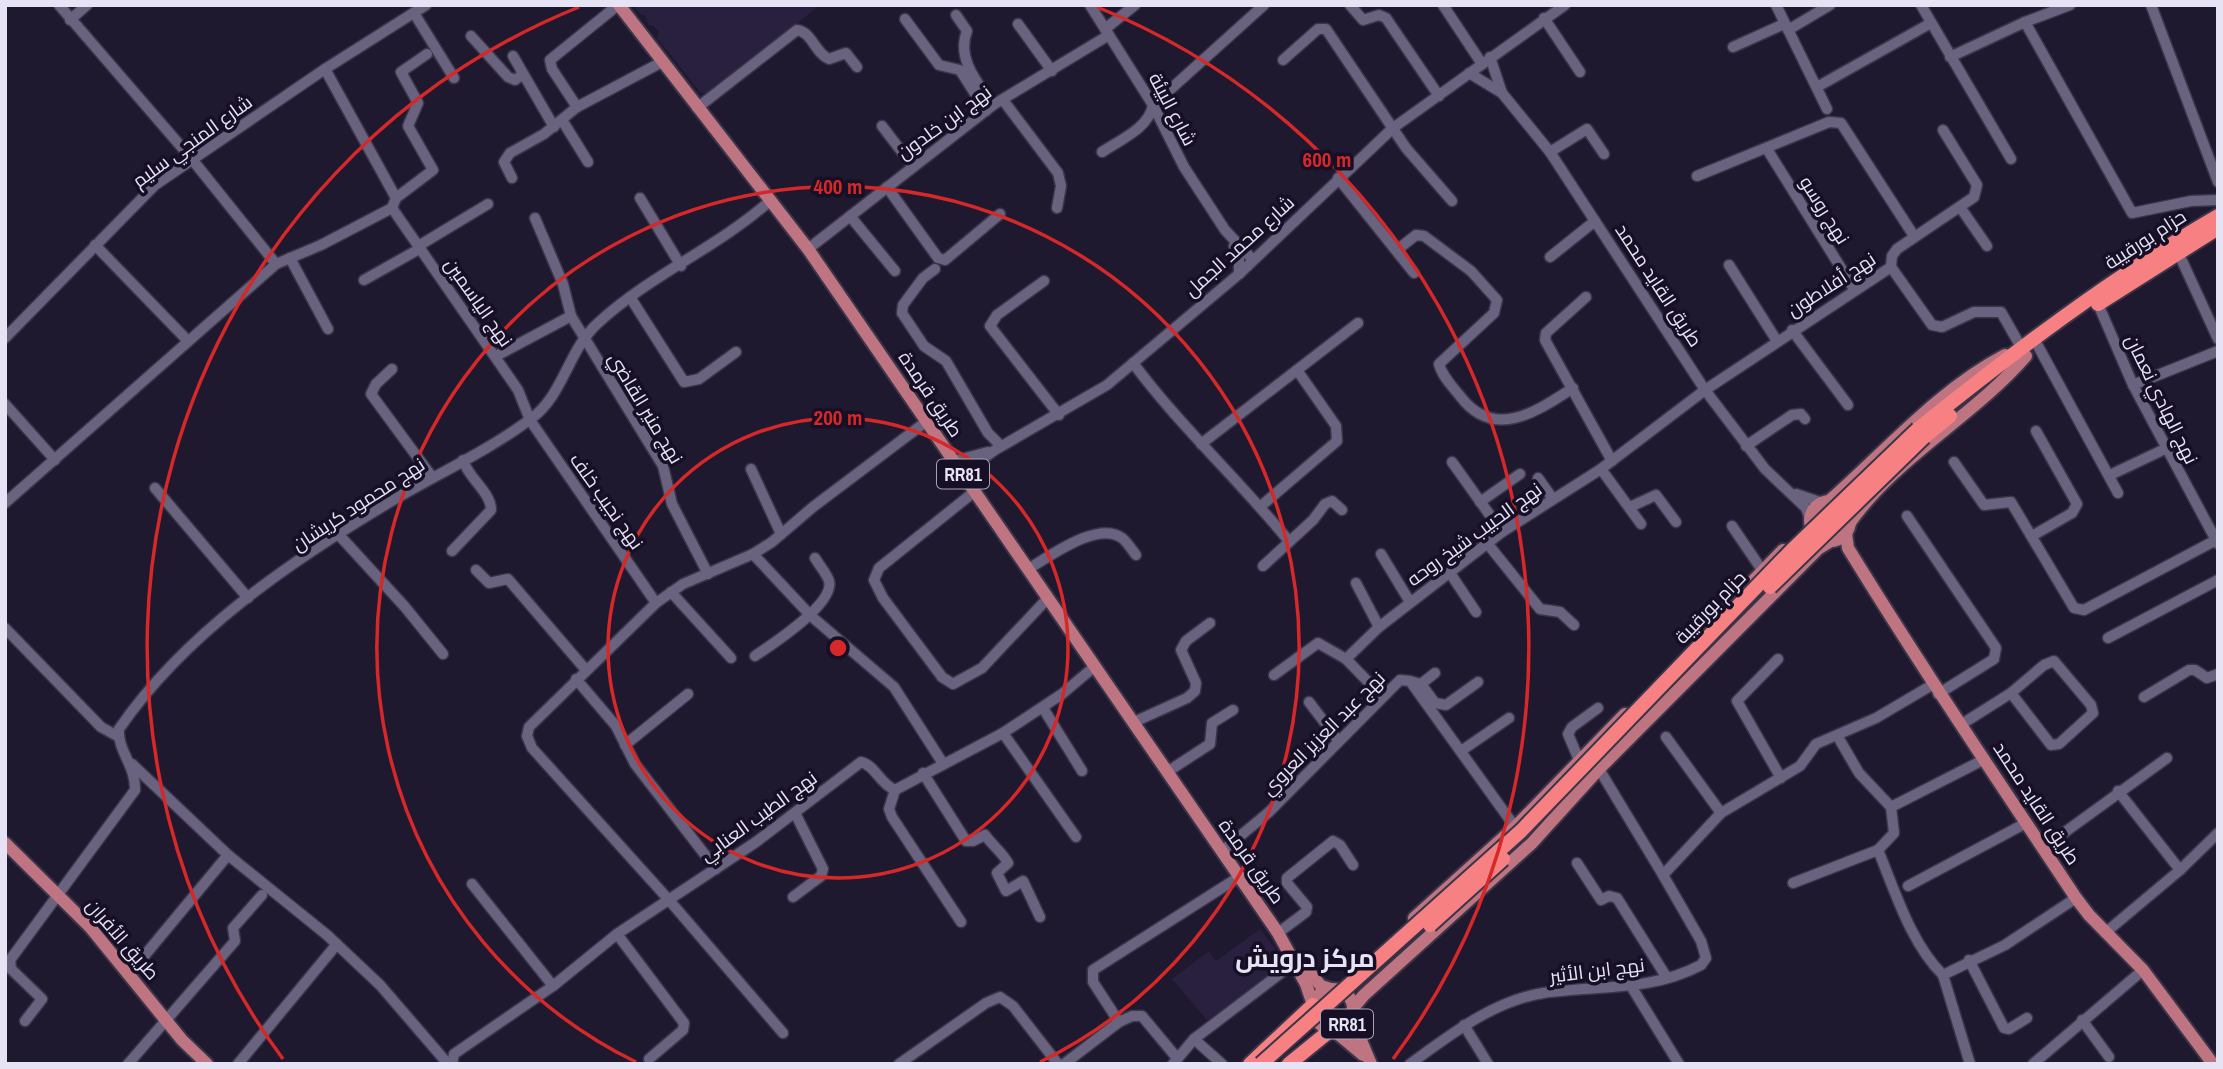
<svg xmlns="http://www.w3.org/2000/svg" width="2223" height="1069" font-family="'Archivo Narrow',Cairo,sans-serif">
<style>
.built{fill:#28203e}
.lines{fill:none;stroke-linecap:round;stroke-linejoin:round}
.minor-casing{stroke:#3a3548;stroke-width:13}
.major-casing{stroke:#3a3548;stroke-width:16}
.highway-casing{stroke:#3a3548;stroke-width:18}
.minor{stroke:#696380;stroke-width:10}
.major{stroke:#be7481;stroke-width:12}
.highway{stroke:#f68082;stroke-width:14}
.highway-bridge-casing{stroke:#3a3548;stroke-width:18;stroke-linecap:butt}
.highway-bridge{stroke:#f68082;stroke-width:14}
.ring{fill:none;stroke:#d62828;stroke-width:3.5}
.labels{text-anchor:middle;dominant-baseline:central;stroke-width:7;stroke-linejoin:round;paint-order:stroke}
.shield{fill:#160f26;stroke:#a8a3b6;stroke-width:2}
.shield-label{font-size:18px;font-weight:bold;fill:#e6e3f4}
.street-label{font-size:19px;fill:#e6e3f4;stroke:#160f26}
.district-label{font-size:26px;font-weight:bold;fill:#e6e3f4;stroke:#160f26}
.centre{fill:#d62828;stroke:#160f26;stroke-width:3.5}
.ring-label{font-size:21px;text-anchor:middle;font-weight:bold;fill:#d62828;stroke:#160f26;stroke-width:7;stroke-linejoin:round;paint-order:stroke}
</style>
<rect width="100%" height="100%" fill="#1f1930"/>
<g class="built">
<path d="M633 5H820L708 94 700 92 657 38 659 32 654 26 648 25 645 15H641Z"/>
<path d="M1260 929 1284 960V965L1208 1021 1172 979 1209 951 1216 961Z"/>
</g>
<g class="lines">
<g class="minor-casing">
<g id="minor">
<path d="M59 5 191 158 276 264"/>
<path d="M1090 5 1153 105 1184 167 1225 230 1253 260"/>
<path d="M1350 5 1363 20 1379 15 1386 18 1439 96"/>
<path d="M1443 5 1482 64"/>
<path d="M1776 5 1827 109"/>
<path d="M1921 5 2011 159"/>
<path d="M2151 5 2218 182"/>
<path d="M414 13 454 78"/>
<path d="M956 15 967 31C956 59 978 83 993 105"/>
<path d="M1544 18 1580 72"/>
<path d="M905 19 939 65 960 70 986 111"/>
<path d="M70 20 87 5"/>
<path d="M2025 22 2132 213 2191 201 2218 200"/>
<path d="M1018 24 1052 71"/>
<path d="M1105 29 1135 5"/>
<path d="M1788 30 1830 5"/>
<path d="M471 36 508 77 515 80 523 74"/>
<path d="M1733 47 1784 24"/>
<path d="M513 56 554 127"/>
<path d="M1490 57 1502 93 1550 152 1705 390 1765 469 1806 508 1810 519"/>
<path d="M1950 57 2025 22 2070 5"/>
<path d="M1283 60 1318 29H1326L1406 148 1452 201"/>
<path d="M1469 73 1502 93"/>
<path d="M1817 87 1931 23"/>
<path d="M1003 100 1058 173 1061 186 1057 208"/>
<path d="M577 107 552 69 550 60 618 5"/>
<path d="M697 108 797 30C812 32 815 53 829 59L846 53 857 67"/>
<path d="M562 120 588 162"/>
<path d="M882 126 912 165"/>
<path d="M1767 149 1854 289"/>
<path d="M1102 152C1120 140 1149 128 1153 105L1264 5"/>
<path d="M1550 152 1587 129 1604 154"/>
<path d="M1697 176 1829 122 1841 123 1914 236"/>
<path d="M512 178 504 162 510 153 544 134 577 107 662 62"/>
<path d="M1338 178 1414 273"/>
<path d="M887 187 938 258 945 260 1000 214"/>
<path d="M396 198 433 170 408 126 418 103 401 72 427 54"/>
<path d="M640 198 681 266"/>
<path d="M1960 207 1987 246"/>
<path d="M392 208 518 390 530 420 656 603"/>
<path d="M850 216 895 271"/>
<path d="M535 218 563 284 571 316"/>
<path d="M95 245 188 341"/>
<path d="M420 245 488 204"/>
<path d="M1234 246 1239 258V274"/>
<path d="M808 249 993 105 1109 35"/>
<path d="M1397 250 1416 235 1424 236 1471 271 1497 300 1494 313 1439 364C1442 376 1452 386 1460 396 1494 441 1536 412 1573 388"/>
<path d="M2178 252 2218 339"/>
<path d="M1550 257 1595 221"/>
<path d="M290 258 328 329"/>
<path d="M1729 265 1777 341"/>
<path d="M1891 267 1932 325 1942 327 1974 312H2001L2021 347"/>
<path d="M935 269 923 278 903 305 902 313 924 346 946 361 988 433 1001 446"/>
<path d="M364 280 421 248"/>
<path d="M1044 281 997 315 990 326 1059 415"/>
<path d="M630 297 684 382 699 379 736 352"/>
<path d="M1586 297 1546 333 1545 340 1612 461"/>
<path d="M2098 304 2133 385 2218 544"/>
<path d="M1792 330 1848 405"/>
<path d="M5 338 155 185 325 69 426 5"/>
<path d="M2038 346 2118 493"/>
<path d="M496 356 571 316 663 466 672 504 708 574"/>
<path d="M1133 363C1180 426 1238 479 1288 540"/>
<path d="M392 369 376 384 371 394 432 477"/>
<path d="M2133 385 2218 351"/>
<path d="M5 404 55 460"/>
<path d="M1201 444 1358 323"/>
<path d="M1746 446 1792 415 1801 414 1805 419"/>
<path d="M954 461 988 452"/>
<path d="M1452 462 1502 532"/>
<path d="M1954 462 1984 505 2011 502 2074 608 2084 610 2218 539"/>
<path d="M751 469 781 534"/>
<path d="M1601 469 1641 524"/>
<path d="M963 473 995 450 1107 385 1239 274 1393 128 1565 5"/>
<path d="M2110 475 2165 449"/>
<path d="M1538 478 1553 499"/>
<path d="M155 488 248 598"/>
<path d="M974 492 879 568 874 580 883 598 942 677 953 684 982 668 1048 598"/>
<path d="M1796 494 1823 503"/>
<path d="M1480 502 1520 474"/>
<path d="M5 503 276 264 321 245 392 208 396 198 325 69"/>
<path d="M1261 506 1337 441 1336 426 1297 370"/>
<path d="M1630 507 1656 495 1676 522"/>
<path d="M1907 516 1996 648 1994 659 1938 694"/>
<path d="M1732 526 1762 570"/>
<path d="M339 535 405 607 443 654"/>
<path d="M2032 536 2072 513 2077 504 2036 431"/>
<path d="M1487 543 1540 609 1560 612 1574 625"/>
<path d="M452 551 491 510C491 492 468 478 463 460"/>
<path d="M753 554 811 616 894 687 942 762"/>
<path d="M1381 554 1410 602"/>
<path d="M1263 566 1313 520 1325 504 1332 501 1342 510"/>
<path d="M1028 569C1049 557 1098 520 1122 538 1128 543 1132 550 1136 555"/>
<path d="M476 570 489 583 508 579 586 670"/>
<path d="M1450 573 1476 612"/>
<path d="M1356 583 1379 627"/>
<path d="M671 592 731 658"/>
<path d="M5 628 101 727 119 737"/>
<path d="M2108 638 2218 580"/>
<path d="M755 656C771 645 835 604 829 581 827 574 819 565 815 558"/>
<path d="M1778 659 1737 701 1781 778"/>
<path d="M1274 675 1318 643 1346 659"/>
<path d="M576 679 616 726 635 764 716 869"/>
<path d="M1410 681 1421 684 1435 703 1446 705 1478 682"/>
<path d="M1421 684 1435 673"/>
<path d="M1382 696 1346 659 1379 627 1502 532 1601 469 1705 390 1891 267 1892 256 1897 249 1974 197 1977 185 1943 130"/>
<path d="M2144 697 2189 670H2195L2207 678 2218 674"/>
<path d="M1309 702 1338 740"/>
<path d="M1043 708 1082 771"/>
<path d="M1134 722 1187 698 1195 691 1196 683 1181 650 1186 641 1210 623"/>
<path d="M1962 724 2011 693 2044 665 2054 661 2091 705 2093 713 2059 744 2051 745 2011 693"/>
<path d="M1003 733 1076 837"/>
<path d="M1666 737 1721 813"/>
<path d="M1838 737 1859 773 1891 807 1985 759"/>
<path d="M625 745 688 694"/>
<path d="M1461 751 1509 718"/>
<path d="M1579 760 1568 734 1572 727 1598 708"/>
<path d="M132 764 228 855 327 935 380 985 448 1064"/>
<path d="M1599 769 1663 875"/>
<path d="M1167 772 1210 744 1212 723 1233 710"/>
<path d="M923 773 966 841H973L985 835C993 846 1002 852 1008 863L997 873 1006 891 1023 881 1040 917"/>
<path d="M895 790 889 809 892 817 961 922"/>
<path d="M2118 791 2180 870"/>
<path d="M2043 848 2167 758"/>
<path d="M1878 850C1895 891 1911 944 1943 975"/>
<path d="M1222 851 1269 812 1400 680 1410 681 1515 827"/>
<path d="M1577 863 1601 900 1609 896 1617 898 1667 978"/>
<path d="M1793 883 1878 850 1894 833 1891 807"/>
<path d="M472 884 553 986"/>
<path d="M1908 886 2026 823"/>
<path d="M793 897 821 876 823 869 795 813"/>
<path d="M1278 933 1306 912 1307 907 1287 883V878L1333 841 1340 845 1353 865"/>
<path d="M2105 933 2180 870 2218 833"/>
<path d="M617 934 684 1023 683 1030 649 1059"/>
<path d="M1969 960 2004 1028 2009 1029 2027 1018"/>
<path d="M130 973 228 855"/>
<path d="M1943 975 2005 945 2076 898"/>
<path d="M1943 975 1970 1064"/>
<path d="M1631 986 1679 1064"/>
<path d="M2082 1020 2109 1057"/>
<path d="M25 1021 42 999 11 969 10 960 135 790C136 766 117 750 119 729 185 633 291 561 390 502 437 474 488 451 532 418 564 394 568 350 598 323 650 275 717 248 771 200"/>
<path d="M1464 1025 1488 1064"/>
<path d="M783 1033 669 900 532 748 527 736 529 727 656 603 683 584 753 554 772 542 813 507 927 421"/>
<path d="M1194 1039 1222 1064"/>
<path d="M1177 1058 1142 1016H1132L1119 1022 1093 982V970L1239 877"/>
<path d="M128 1064 235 941 233 928 262 895"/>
<path d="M238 1064 337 944"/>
<path d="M452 1064 454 1054 553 986 617 934 756 842 861 762C875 765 880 784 895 790L1003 733 1062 694 1094 667"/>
<path d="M899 1064 986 1003 1000 997 1013 1006 1058 1064"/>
<path d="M1064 1064 1119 1022"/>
<path d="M1173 1064 1194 1039 1294 963"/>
<path d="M1410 1064C1450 1035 1493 1001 1543 993 1597 985 1650 992 1701 965L1706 958 1701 941 1663 875 1721 813 1800 766 1816 744 1876 718 1932 685"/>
<path d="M2033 1064 2143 970"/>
</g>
</g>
<g class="major-casing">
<g id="major">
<path d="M619 5 808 249 1278 933 1306 984 1313 1005"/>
<path d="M1829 501C1885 452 1938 390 2005 355"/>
<circle cx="1830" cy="521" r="20"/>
<path d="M1849 524C1896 457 1973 417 2026 356"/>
<path d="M1846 533 1848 548C1921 667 1999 782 2076 898L2089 915 2143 970 2213 1064"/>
<path d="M1708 627 1783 550"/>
<path d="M5 843 90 927 182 1040 207 1064"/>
<path d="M1414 918 1515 827 1625 714"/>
<path d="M1302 963 1321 986 1331 989"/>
<circle cx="1333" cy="1009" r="20"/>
<path d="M1353 1008 1364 995 1532 843 1599 769 1818 549 1831 541"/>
<path d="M1353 1013 1355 1026 1371 1064"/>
<path d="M1332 1029 1363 1055"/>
</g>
</g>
<g class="highway-casing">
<g id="highway">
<path d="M2098 304 2218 228"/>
<path d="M1918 429C2014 352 2111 278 2218 216"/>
<path d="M1924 437 1950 416"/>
<path d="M1250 1064 1313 1005"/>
<path d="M1289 1064 1332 1029"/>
</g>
</g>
<use href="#minor" class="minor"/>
<use href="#major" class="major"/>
<use href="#highway" class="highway"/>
<g class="highway-bridge-casing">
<g id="highway-bridge">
<path d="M1770 587 1924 437"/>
<path d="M1430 925 1503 859"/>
<path d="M1261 1064 1521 831 1792 550 1918 429"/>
</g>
</g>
<use href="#highway-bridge" class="highway-bridge"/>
</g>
<g class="ring">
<circle cx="838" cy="648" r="230"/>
<path d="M636 1062A461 461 0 1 1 1040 1062"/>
<path d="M283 1059A691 691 0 0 1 579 7M1097 7A691 691 0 0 1 1393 1059"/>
</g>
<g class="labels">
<g class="shield">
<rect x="937" y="459.5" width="52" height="29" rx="5"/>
<rect x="1321" y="1009.5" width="52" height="29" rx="5"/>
</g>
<g class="shield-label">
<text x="963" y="474">RR81</text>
<text x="1347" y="1024">RR81</text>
</g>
<g class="street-label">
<text transform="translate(1173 109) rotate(62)">شارع البيئة</text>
<text transform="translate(944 122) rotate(-36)">نهج ابن خلدون</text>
<text transform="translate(192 141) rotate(-36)">شارع المنجي سليم</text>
<text transform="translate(1825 210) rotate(58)">نهج روسو</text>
<text transform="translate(2145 239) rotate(-33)">حزام بورقيبة</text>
<text transform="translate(1239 246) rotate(-42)">شارع محمد الجمل</text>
<text transform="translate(1831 284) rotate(-33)">نهج أفلاطون</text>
<text transform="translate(1659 285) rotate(57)">طريق القايد محمد</text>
<text transform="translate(479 302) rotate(55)">نهج الياسمين</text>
<text transform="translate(931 394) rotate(56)">طريق قرمدة</text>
<text transform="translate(2162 399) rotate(64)">نهج الهادي نعمان</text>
<text transform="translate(646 408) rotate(59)">نهج منير القاضي</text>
<text transform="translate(607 501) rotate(55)">نهج نجيب خلف</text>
<text transform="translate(358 504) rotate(-33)">نهج محمود كريشان</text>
<text transform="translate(1474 534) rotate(-36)">نهج الحبيب شيخ روحه</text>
<text transform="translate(1710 607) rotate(-46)">حزام بورقيبة</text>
<text transform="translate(1323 733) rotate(-45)">نهج عبد العزيز العروي</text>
<text transform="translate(2037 803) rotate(57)">طريق القايد محمد</text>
<text transform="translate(758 816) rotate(-36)">نهج الطيب العنابي</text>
<text transform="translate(1252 861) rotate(55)">طريق قرمدة</text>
<text transform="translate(123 939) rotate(49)">طريق الأفران</text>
<text transform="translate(1597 970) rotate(-7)">نهج ابن الأثير</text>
</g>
<g class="district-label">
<text x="1305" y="957">مركز درويش</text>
</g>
</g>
<circle cx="838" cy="648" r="10" class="centre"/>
<g class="ring-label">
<text x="1327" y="167">600 m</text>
<text x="838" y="194">400 m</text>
<text x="838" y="425">200 m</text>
</g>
<rect width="2223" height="1069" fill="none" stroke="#e6e3f4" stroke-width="14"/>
</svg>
